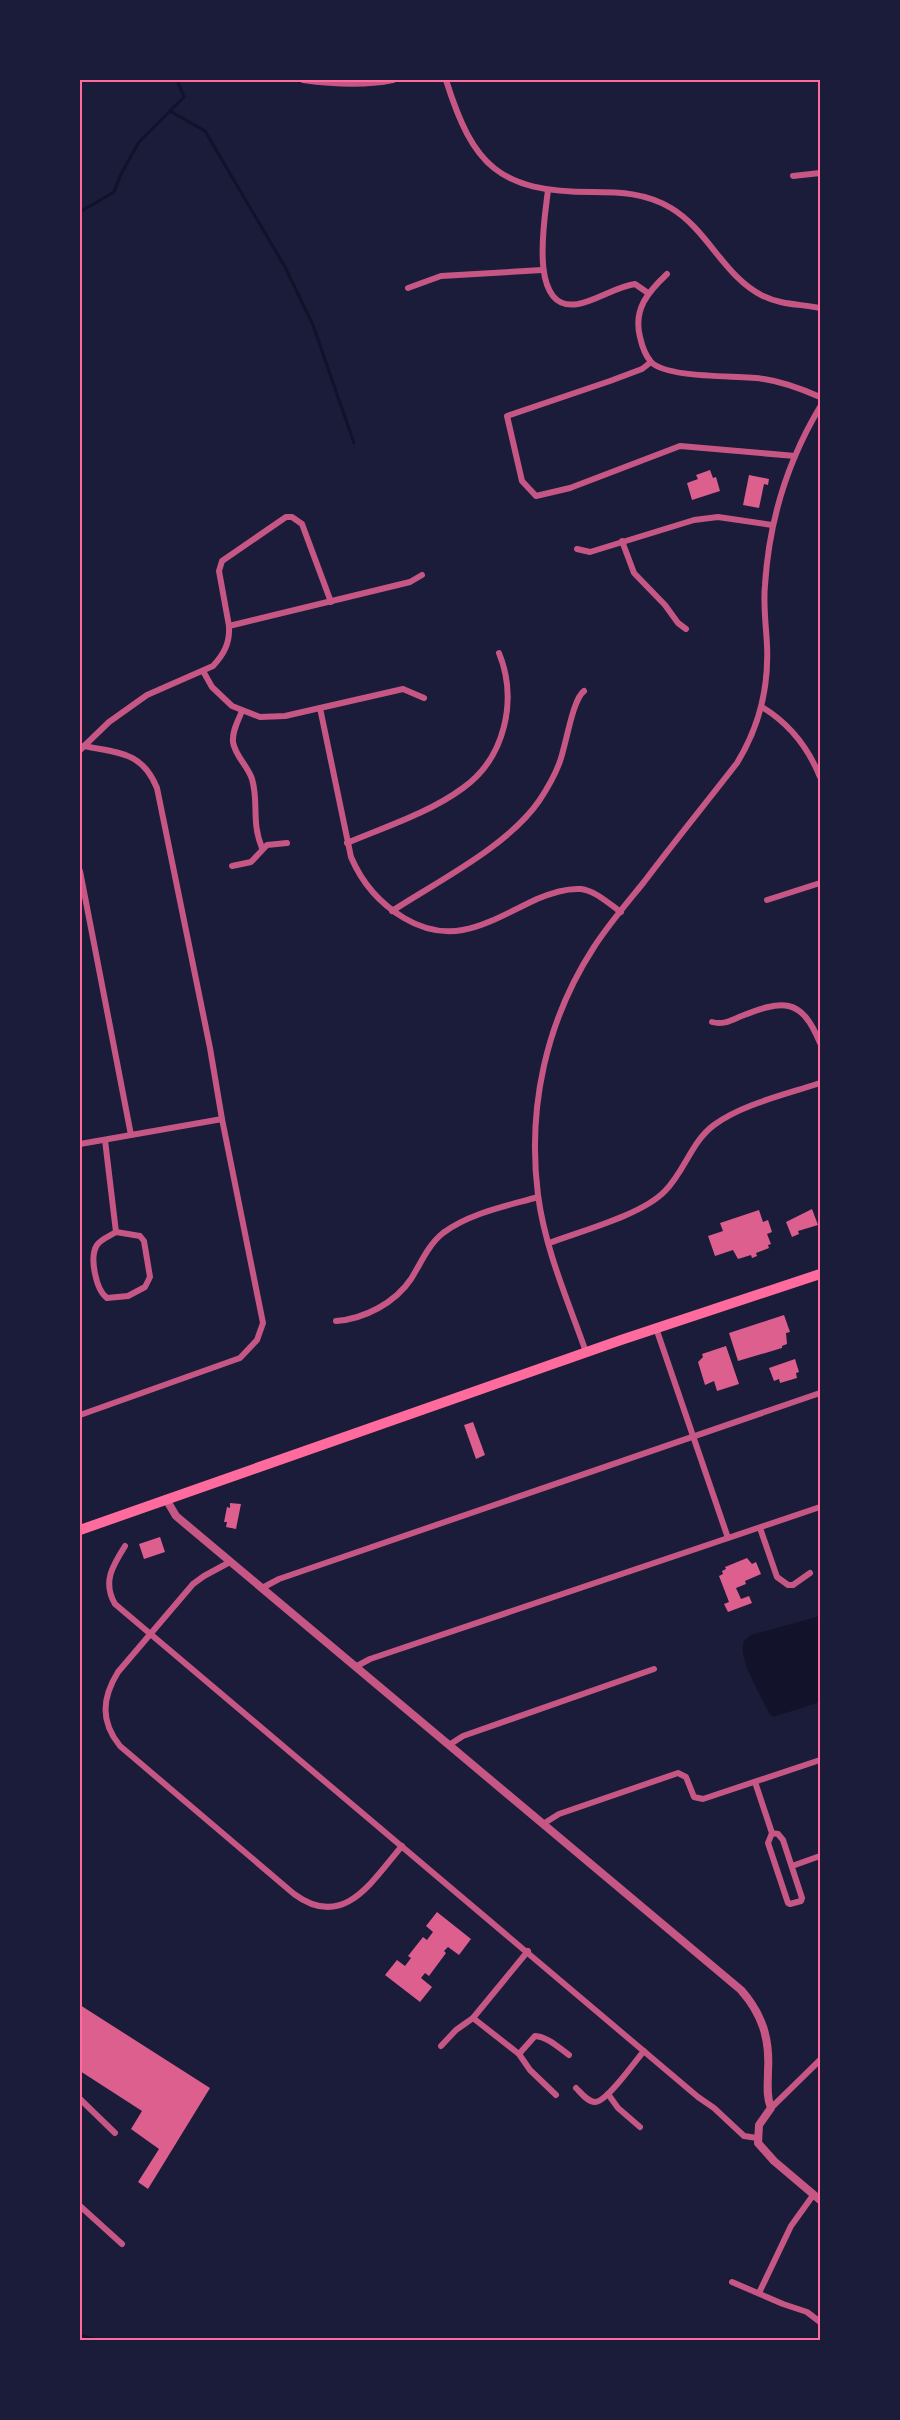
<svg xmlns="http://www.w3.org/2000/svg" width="900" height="2420" font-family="'Source Sans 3',sans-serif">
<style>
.water{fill:#12122b}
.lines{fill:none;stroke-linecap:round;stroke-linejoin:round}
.stream{stroke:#12122b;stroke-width:3}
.building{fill:#dd5f8e}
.minor{stroke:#c65784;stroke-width:6}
.tertiary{stroke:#c65784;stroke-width:8}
.primary{stroke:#ff6b9d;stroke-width:10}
.neatline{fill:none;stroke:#ff6b9d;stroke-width:2}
</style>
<rect width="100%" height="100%" fill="#1b1b3a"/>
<path class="water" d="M820 1616V1702L773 1717 769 1713C762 1698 740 1661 743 1646 743 1641 747 1638 751 1635Z"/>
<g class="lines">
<g class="stream">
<path d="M170 111 205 131 285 267 313 325 354 443"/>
<path d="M80 212 114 192 121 174 139 142 184 97 177 80"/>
<path d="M80 2335 97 2340"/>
</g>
</g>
<g class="building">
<path d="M710 470 713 478 716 477 720 491 692 500 687 483 698 479 696 475Z"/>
<path d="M749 475 769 479 768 485 764 484 759 508 743 505Z"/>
<path d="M812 1209 818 1225 798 1231 799 1234 792 1237 786 1222Z"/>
<path d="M759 1210 763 1222 768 1220 772 1232 767 1234 771 1244 768 1245 769 1248 756 1253 757 1256 752 1258 751 1255 738 1259 733 1250 715 1256 708 1236 723 1231 720 1223Z"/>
<path d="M784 1315 790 1332 786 1333 787 1344 782 1346V1348L738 1361 729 1333Z"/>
<path d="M726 1346 739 1384 717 1391 714 1381 705 1385 698 1362 703 1357 702 1354Z"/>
<path d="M795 1359 799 1372 796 1373 797 1378 780 1383 779 1379 774 1381 769 1368Z"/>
<path d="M473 1422 485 1455 476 1459 464 1425Z"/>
<path d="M230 1503 241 1504 236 1529 226 1527 227 1522H224L227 1507 230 1508Z"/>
<path d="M160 1537 165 1552 144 1559 139 1544Z"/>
<path d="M747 1558 752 1564 756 1562 761 1574 745 1581 746 1584 736 1588 741 1599 749 1596 752 1603 728 1612 724 1604 729 1602 719 1576 723 1574 722 1571 726 1569 725 1567Z"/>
<path d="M437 1912 471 1939 459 1955 448 1947 444 1951 446 1953 429 1976 425 1973 421 1978 432 1987 420 2002 385 1975 397 1960 405 1966 411 1958 408 1956 423 1937 427 1940 433 1932 426 1926Z"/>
<path d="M80 2005 210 2088 148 2189 138 2182 159 2149 131 2129 142 2111 80 2071Z"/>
</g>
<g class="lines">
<g class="minor">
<path d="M303 80C332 84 364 86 393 80"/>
<path d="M446 80C473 166 499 192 592 192 620 192 646 193 671 208 708 230 724 277 763 296 781 305 801 304 820 308"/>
<path d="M793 176 820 173"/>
<path d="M548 190C545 217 527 313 578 304 598 300 615 287 635 284L648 293"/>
<path d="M667 274C648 292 633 309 640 337 642 346 645 355 651 362 668 379 739 375 764 379 784 382 802 389 820 397"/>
<path d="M408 288 441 276 542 270"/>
<path d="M651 362 642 369 610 381 507 416 522 481 536 496 570 488 680 446 795 456"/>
<path d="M622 541 634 573 665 605 678 623 686 629"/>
<path d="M577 549 590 552 694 520 718 517 772 525"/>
<path d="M229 626 219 571 222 561 286 517H292L302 524 331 602"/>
<path d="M203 671 212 687 232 706 260 717 285 716 403 689 424 698"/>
<path d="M762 707C790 724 808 747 820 777"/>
<path d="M320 708 351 857C362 883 379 903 404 918 454 948 490 921 537 899 551 893 566 888 581 889 596 891 609 904 621 912"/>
<path d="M242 711C238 721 232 731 233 742 235 756 248 766 252 779 259 802 251 822 262 848"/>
<path d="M80 750 109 722 147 695 213 666C224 654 230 643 229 626L410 582 422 575"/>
<path d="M347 843C385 827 429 813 463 788 505 758 518 700 499 653"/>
<path d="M232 866 251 862 267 845 287 843"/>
<path d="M80 871 131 1135"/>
<path d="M767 900 820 883"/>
<path d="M392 911C438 881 508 846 539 801 547 789 554 777 559 764 566 747 572 700 584 691"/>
<path d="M712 1022C722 1025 730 1021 739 1017 782 1000 801 996 820 1043"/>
<path d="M105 1140 116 1232 140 1236 144 1241 150 1277 145 1287 128 1296 107 1298C96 1290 89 1257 97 1245 101 1239 110 1236 116 1232"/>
<path d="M80 1144 222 1119"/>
<path d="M549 1243C581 1231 642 1215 665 1191 685 1171 691 1142 714 1125 742 1104 788 1094 820 1083"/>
<path d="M336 1321C364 1319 395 1303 411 1279 421 1263 428 1245 443 1233 470 1213 507 1206 538 1197"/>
<path d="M656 1328 728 1538"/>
<path d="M586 1352C568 1301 545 1249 538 1195 527 1108 546 1021 594 947 609 924 627 903 644 882 674 842 706 803 737 763 759 727 769 687 767 645 766 625 763 605 765 585 769 522 787 462 820 407"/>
<path d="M80 1415 240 1358 257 1340 263 1323 222 1119 210 1048 157 788C142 751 118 753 84 746"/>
<path d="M760 1528 777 1577 788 1585H793L810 1573"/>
<path d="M125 1546C113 1565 102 1582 115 1604L698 2097 714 2108 744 2136 757 2138"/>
<path d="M230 1562 204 1576 193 1584 118 1672C102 1698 100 1721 120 1746L294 1894C344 1931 372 1881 402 1846"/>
<path d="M262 1588 279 1579 820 1393"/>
<path d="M355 1667 370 1659 820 1507"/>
<path d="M449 1745 463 1736 654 1669"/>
<path d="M755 1782 772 1833 778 1834 783 1840 802 1898 801 1901 790 1904 788 1903 768 1843 772 1833"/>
<path d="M543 1824 559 1814 678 1773 686 1777 694 1797 703 1799 820 1760"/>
<path d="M792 1866 820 1856"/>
<path d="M473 2018 519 2054 530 2070 556 2095"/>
<path d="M441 2046 456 2030 473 2018 528 1951"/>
<path d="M519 2054 535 2036C548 2037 559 2048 569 2055"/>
<path d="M576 2088C581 2093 588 2102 595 2102 607 2102 635 2061 644 2051"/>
<path d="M608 2094 618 2108 640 2127"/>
<path d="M80 2099 115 2133"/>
<path d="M771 2108 820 2060"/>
<path d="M80 2206 122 2244"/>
<path d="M732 2282 783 2304 807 2312 820 2322"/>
<path d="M759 2293 791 2226 814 2194"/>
</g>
<path class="tertiary" d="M166 1499 176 1516 741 1990C762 2014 770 2038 768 2071 768 2084 766 2096 771 2108L759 2125 758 2143 774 2161 820 2200"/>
<path class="primary" d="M80 1530 621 1340 820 1274"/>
</g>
<rect width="900" height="2420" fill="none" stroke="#1b1b3a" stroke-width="162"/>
<rect x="81" y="81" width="738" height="2258" class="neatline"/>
</svg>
